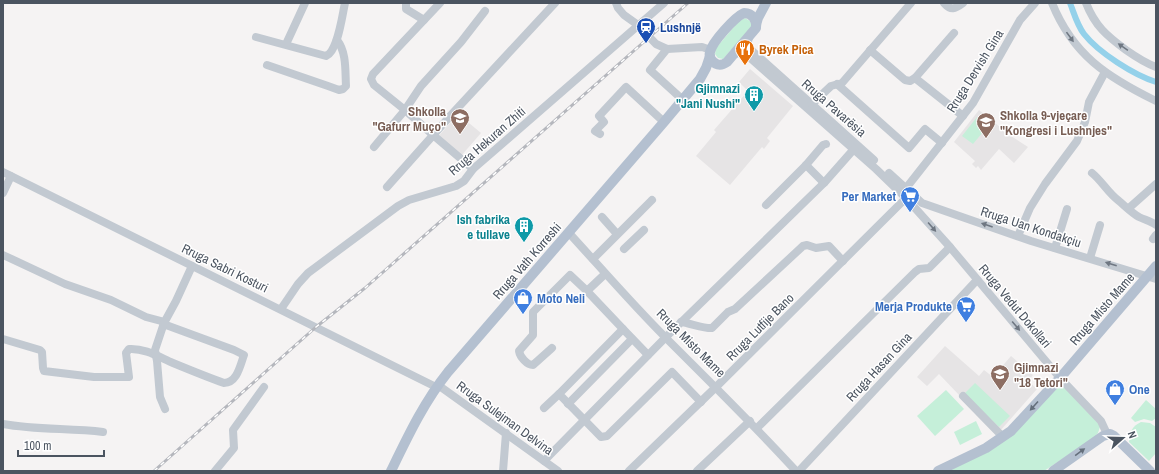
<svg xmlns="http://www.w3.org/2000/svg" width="1159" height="474" font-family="'Archivo Narrow',sans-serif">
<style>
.education{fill:#e6e4e5}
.green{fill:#c5efd9}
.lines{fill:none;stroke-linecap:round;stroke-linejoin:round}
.canal{stroke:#94d1ea;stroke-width:6}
.minor{stroke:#c2c9d1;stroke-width:8}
.major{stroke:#b4c0d0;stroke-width:10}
.rail-casing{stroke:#b5b7bd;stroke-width:3}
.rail{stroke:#fff;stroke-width:1.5;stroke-dasharray:4.5;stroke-linecap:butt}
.oneway{fill:#6f7782}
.oneway2{fill:#656f7c}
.labels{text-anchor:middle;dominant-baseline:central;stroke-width:3;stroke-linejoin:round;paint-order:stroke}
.transit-label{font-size:13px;font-weight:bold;fill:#164399;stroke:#fff;text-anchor:start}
.food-label{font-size:13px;font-weight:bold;fill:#c56008;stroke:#fff;text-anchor:start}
.street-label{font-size:13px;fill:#4b5460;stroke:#fff}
.culture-label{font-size:13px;font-weight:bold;fill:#0d838f;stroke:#fff;text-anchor:end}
.education-label{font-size:13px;font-weight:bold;fill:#785e54;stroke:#fff;text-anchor:start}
.shop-label{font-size:13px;font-weight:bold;fill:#366cbe;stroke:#fff;text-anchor:end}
</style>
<rect width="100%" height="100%" fill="#f5f3f3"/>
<g class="education">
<path d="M750 69 793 106 767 138 770 141 764 149 762 147 730 185 696 156 716 132 714 130 748 91 739 82Z"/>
<path d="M979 110 1011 136 1028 147 1014 163 999 149 981 170 978 166 976 168 972 164 975 161 954 142Z"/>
<path d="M458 114 481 133 461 156 438 137Z"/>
<path d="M945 346 979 376 984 370 993 377 1011 356 1033 375 1028 381 1037 389 1000 431 960 396 939 374 927 386 917 377Z"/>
</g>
<g class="green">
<path d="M745 18 750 21 752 26 723 59 718 58 715 54 716 48 739 21Z"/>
<path d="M977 117 988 126 973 144 962 136Z"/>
<path d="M975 383 1010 416 999 427 964 394Z"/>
<path d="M1059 383 1098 418 1100 427 1098 433 1094 438 1044 471H943L983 453Z"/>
<path d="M946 390 964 409 935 436 917 416Z"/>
<path d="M1146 400 1156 409V418L1152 421 1144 419 1135 422 1131 418Z"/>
<path d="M976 421 982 434 960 445 954 432Z"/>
<path d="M1141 422 1150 423 1156 427V453L1149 461 1129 442C1129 433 1132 426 1141 422Z"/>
</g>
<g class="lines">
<path class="canal" d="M1070 3C1074 13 1077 25 1084 34 1099 53 1134 75 1156 82"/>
<g class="minor">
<path d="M406 3V9L424 20"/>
<path d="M440 3 373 74 371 79 374 85 405 110 433 135 473 169"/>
<path d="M616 3 618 8 624 15 638 25 656 44 667 49"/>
<path d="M944 3C951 11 955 9 963 3"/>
<path d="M1052 3C1073 55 1107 77 1156 101"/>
<path d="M1086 3C1095 26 1107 36 1126 50 1136 57 1145 63 1156 67"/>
<path d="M954 33 915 78 963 116"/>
<path d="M256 37 326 56C338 51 342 16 345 3"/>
<path d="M749 38 747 45 750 49 874 160"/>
<path d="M287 42 305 3"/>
<path d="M870 50 905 80 910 81 915 78"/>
<path d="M733 55 741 52 748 56 876 169 906 198 950 247 1060 378 1101 421 1107 434"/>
<path d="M267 65 328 86 339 90 343 89 346 86C345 71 347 53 337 40"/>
<path d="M837 84 909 148 925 129 942 143"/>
<path d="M683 100 650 70 667 49 702 47 711 50"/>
<path d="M812 104 831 86 842 83 911 3"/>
<path d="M600 134 595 131 604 122 599 116 626 87 664 122"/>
<path d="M374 147 405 110 421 86 461 42 485 11"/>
<path d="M806 165 824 183"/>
<path d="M3 172 436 387"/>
<path d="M889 173 922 203 1031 241 1156 279"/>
<path d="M1092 173C1102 181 1108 193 1119 201 1125 206 1132 213 1139 217 1145 220 1151 221 1156 225"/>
<path d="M387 187 452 114 555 3"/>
<path d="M903 192 973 103 1020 20 1035 3"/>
<path d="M3 193 11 176"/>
<path d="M766 205 806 165 823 145 826 144"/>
<path d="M1129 208 1156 184"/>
<path d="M602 217 617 234"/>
<path d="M569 233C601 268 632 304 666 338 710 382 754 425 796 471"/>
<path d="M1018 236 1030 208 1045 184 1077 141 1085 122 1089 102 1105 72"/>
<path d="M1153 239 1156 235"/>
<path d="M1055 248 1067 209"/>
<path d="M624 249 644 230"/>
<path d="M3 255 65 284 111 300 146 317 161 321 166 325 234 350 244 355C240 366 237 383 224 383 207 377 190 370 173 363 159 357 145 348 129 349L126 353 129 377H94L44 371 43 368 42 352 40 350 3 339"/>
<path d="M1090 258 1100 225"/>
<path d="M593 259 652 200"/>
<path d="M605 274 587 291 623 329 559 394 601 437 607 436 672 372 701 402"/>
<path d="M281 309 298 284 308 273 398 206 409 200 456 186 464 181 473 169 664 3"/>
<path d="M681 322C689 323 706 329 712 328L728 312 735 309 803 246 807 245 816 248 829 246 843 261"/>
<path d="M623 329 648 355"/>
<path d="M552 348 533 365C527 365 520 357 519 351L533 335V312L570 275 587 291"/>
<path d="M438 385 558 471"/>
<path d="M963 396 1003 437"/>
<path d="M568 404 632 339"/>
<path d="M544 408 559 394"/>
<path d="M165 409 160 397 157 361 155 350 164 323 176 301 192 266"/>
<path d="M3 424C36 430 69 428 103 432"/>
<path d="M757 428 915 272 919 269 929 268 950 247"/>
<path d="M544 461 666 337 824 183 854 149"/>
<path d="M215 471 234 448 233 430 264 387"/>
<path d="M503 471 506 433"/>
<path d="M629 471 716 387 909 195"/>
<path d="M697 471 750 421"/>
<path d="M799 471 977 280"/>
</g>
<g class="major">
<path d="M744 13C753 13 757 21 756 28L727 62C720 67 715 65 710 58 710 56 709 55 710 52 712 42 735 17 744 13Z"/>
<path d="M756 25 758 18 766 3"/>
<path d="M391 471C408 436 424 402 448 372L664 122 700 79 706 68 710 56"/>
<path d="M938 471 986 448 1011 431 1060 378 1156 266"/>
<path d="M1053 471 1103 436 1110 434 1114 436 1150 471"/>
</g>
<g class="rail-casing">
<path id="rail" d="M154 471 316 327 365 288 688 3"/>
</g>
<use href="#rail" class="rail"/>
</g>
<defs><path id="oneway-solid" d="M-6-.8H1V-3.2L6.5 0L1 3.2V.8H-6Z"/></defs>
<g class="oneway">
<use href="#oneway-solid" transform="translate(1070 37) rotate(54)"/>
<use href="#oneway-solid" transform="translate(1123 47) rotate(-145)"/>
<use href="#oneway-solid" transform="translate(987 225) rotate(-161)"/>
<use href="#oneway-solid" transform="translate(932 227) rotate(49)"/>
<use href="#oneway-solid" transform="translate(1111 264) rotate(-163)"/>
<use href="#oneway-solid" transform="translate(1016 326) rotate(50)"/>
</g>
<g class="oneway2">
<use href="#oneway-solid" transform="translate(1034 406) rotate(132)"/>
<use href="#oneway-solid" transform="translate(1080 452) rotate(-36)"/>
</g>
<defs>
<g id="station-pin" transform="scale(1)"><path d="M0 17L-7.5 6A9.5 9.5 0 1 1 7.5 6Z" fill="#1a4fb4" stroke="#fff"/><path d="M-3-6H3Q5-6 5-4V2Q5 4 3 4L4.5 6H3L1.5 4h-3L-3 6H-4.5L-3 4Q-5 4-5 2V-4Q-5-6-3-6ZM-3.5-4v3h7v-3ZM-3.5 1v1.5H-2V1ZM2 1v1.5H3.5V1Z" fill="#fff"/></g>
<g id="restaurant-pin" transform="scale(1)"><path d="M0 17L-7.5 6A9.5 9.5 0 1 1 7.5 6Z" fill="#e8710a" stroke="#fff"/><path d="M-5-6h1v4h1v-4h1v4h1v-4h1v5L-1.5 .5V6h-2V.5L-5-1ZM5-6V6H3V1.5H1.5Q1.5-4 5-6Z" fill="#fff"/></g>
<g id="building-pin" transform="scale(1)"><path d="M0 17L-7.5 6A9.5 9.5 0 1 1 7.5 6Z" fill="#0f9aa8" stroke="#fff"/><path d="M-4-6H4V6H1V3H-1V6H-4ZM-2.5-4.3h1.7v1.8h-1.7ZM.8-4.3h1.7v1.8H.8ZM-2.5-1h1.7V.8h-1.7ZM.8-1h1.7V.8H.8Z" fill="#fff"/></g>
<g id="school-pin" transform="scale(1)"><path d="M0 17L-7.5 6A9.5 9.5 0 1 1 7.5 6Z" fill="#8d6e63" stroke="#fff"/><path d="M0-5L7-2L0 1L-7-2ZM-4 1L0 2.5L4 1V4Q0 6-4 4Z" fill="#fff"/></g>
<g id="supermarket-pin" transform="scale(1)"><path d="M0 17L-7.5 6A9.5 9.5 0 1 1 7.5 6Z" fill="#3f7fe0" stroke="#fff"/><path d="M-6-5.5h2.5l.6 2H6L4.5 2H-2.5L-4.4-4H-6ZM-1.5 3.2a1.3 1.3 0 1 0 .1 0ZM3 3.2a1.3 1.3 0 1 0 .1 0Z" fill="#fff"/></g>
<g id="shop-pin" transform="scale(1)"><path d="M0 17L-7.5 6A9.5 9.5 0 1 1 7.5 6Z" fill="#3f7fe0" stroke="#fff"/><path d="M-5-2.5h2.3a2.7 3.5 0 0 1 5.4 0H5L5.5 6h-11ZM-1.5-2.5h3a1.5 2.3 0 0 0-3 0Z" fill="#fff"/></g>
</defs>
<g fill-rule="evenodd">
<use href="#station-pin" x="646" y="27"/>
<use href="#restaurant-pin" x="745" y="49"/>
<use href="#building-pin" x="754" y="95"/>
<use href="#school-pin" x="460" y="118"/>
<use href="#school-pin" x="986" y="122"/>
<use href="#supermarket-pin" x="910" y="196"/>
<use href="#building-pin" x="524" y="226"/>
<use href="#shop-pin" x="523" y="298"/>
<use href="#supermarket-pin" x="966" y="306"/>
<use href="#school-pin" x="1000" y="374"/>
<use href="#shop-pin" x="1115" y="389"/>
</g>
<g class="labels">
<g class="transit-label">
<text x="660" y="27">Lushnjë</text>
</g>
<g class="food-label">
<text x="759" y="49">Byrek Pica</text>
</g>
<g class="street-label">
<text transform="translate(975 71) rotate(-58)">Rruga Dervish Gina</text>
<text transform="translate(834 108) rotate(41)">Rruga Pavarësia</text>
<text transform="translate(487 141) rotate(-41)">Rruga Hekuran Zhiti</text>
<text transform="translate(1031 227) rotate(18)">Rruga Uan Kondakçiu</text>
<text transform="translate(527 261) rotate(-49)">Rruga Vath Korreshi</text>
<text transform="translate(225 268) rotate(26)">Rruga Sabri Kosturi</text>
<text transform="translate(1015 306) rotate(50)">Rruga Vedut Dokollari</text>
<text transform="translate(1102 309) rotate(-49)">Rruga Misto Mame</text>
<text transform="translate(760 327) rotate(-45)">Rruga Lutfije Bano</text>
<text transform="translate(691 343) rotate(45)">Rruga Misto Mame</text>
<text transform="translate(879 367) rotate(-47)">Rruga Hasan Gina</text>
<text transform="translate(505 418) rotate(36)">Rruga Sulejman Delvina</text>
</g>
<g class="culture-label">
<text x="740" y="88">Gjimnazi<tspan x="740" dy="15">"Jani Nushi"</tspan></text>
<text x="510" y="219">Ish fabrika<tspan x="510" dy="15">e tullave</tspan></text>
</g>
<g class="education-label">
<text x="446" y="111" text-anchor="end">Shkolla<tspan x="446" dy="15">"Gafurr Muço"</tspan></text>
<text x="1000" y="115">Shkolla 9-vjeçare<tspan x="1000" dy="15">"Kongresi i Lushnjes"</tspan></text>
<text x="1014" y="367">Gjimnazi<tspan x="1014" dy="15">"18 Tetori"</tspan></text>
</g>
<g class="shop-label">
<text x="896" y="196">Per Market</text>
<text x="537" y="298" text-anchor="start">Moto Neli</text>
<text x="952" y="306">Merja Produkte</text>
<text x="1129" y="389" text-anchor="start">One</text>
</g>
</g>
<rect width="1159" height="474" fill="none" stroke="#4b5460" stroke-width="8"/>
<g transform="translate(1123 438) rotate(70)" stroke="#ffffff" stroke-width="3" paint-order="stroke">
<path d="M0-3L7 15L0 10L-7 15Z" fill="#4b5460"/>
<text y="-6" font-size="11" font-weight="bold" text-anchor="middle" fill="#4b5460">N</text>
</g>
<path d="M18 450v6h86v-6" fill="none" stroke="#4b5460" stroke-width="2"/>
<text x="24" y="450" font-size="12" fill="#4b5460" stroke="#ffffff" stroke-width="3" paint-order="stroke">100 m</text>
</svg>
